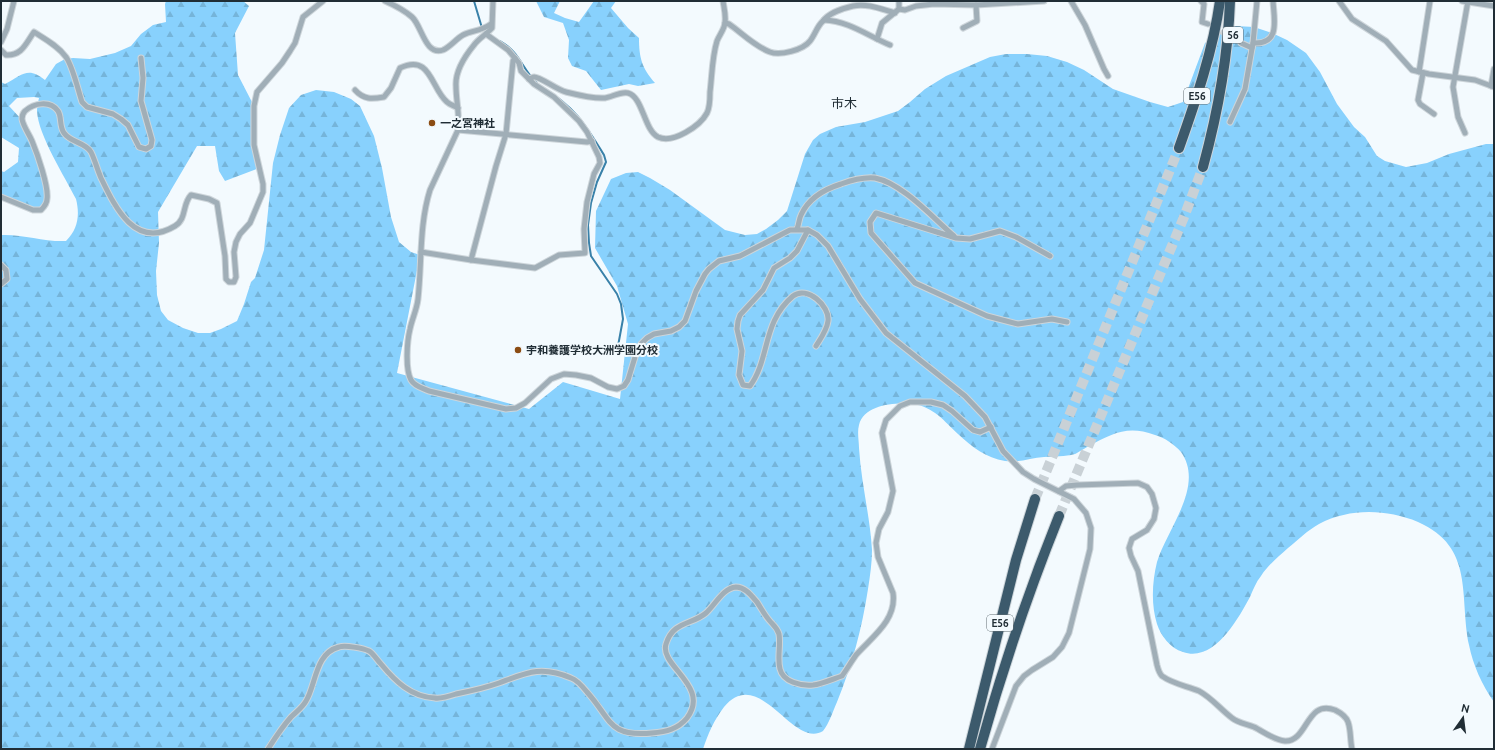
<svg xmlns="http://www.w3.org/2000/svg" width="1495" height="750" font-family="Ubuntu,'Noto Sans JP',sans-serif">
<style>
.forest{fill:url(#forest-firs)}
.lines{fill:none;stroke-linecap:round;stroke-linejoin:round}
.stream{stroke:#3981a9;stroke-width:2}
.minor-tunnel{stroke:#c9d1d6;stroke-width:5;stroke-dasharray:5 2.5;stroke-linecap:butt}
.motorway-tunnel{stroke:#c9d1d6;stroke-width:10;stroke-dasharray:10 5;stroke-linecap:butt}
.minor-casing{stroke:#cdd5da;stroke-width:7}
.motorway-casing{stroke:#cdd5da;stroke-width:12}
.minor{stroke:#a0aeb7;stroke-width:5}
.motorway{stroke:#3c5a6c;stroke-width:10}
.poi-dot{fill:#8b4c13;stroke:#f3fafe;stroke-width:1.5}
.labels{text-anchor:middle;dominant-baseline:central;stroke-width:4;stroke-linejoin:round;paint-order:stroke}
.shield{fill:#f3fafe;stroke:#5f6a71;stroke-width:1}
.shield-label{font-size:10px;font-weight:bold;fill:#202d35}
.poi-label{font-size:11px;font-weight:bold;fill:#202d35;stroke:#f3fafe;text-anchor:start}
.quarter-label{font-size:13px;fill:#202d35;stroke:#f3fafe}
</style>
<defs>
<pattern id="forest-firs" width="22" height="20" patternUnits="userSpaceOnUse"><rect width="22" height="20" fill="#88d1fd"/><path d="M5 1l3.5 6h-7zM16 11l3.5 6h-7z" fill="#75b4d9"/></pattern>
</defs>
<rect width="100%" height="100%" fill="#f3fafe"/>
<g class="forest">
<path d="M166 1H243L249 6 235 33 238 75 254 106 253 121 259 168 225 181 219 171 215 146H197L158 212 159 243 156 271 157 295 161 311 168 320 183 328 198 333H210L221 329 237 321 244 304 251 282 255 278 264 250 273 163 280 135 289 108 301 95 316 90 334 92 351 99 360 106 374 136 382 168 391 217 399 242 411 252 420 255 397 373 529 409 563 382 620 399 628 324 617 286 595 248 596 211 611 179 626 173 638 172 650 178 670 190 725 230 745 235 757 234 766 229 778 220 787 211 805 154 813 140 820 134 836 127 865 122 898 111 910 102 925 89 946 76 990 57 1006 54H1027L1047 56 1067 62 1084 70 1113 89 1150 102 1168 107 1183 102 1205 43 1217 35 1236 26 1254 27 1272 33 1287 40 1306 53 1320 72 1337 104 1354 127 1365 137 1377 156 1385 161 1406 167 1427 163 1449 154 1486 144H1494V702C1482 685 1473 665 1469 645 1459 596 1475 547 1418 522 1386 509 1350 508 1319 524 1308 530 1298 540 1288 548 1278 557 1268 565 1261 576 1256 582 1253 590 1250 597 1238 619 1214 663 1183 652 1170 648 1161 636 1157 624 1151 605 1152 582 1157 562 1167 529 1205 486 1181 452 1174 444 1165 438 1155 435 1128 425 1113 433 1089 446 1087 447 1077 453 1075 454 1065 457 1054 456 1044 457 1031 458 1018 463 1005 461 986 458 972 447 958 434 944 421 934 407 913 404 896 402 864 404 859 425 857 432 859 441 859 448 861 482 870 516 872 550 872 563 870 576 868 589 862 629 852 665 837 702 833 711 829 724 823 731 793 750 760 664 724 707 714 720 708 734 703 749H1V235C23 234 44 242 66 241 78 229 80 215 76 199 65 177 38 135 37 111 37 107 38 102 39 98L34 97 17 98 9 106 22 120 32 140 47 199 41 210H33L1 197V171L4 172 18 162 19 148 1 137V82L5 84C22 75 28 66 45 80L56 64 65 59 73 58 90 59 115 53 131 46 141 34 153 25 166 22 165 4Z"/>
<path d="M536 1H560L554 13 565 18 579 22 594 1H616L611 8 628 28 639 38C639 58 642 68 655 83L638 86 629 84 601 90 586 71 572 66 568 58 569 40 563 23 544 17Z"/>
</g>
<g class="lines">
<g class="stream">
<path d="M474 1 482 28"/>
<path d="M500 41C521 53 521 68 537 83"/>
<path d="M542 87C574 106 585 124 604 155L606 162 597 182 591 203 588 225 589 243 591 256 617 294 621 304 623 319 618 346"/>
</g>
<path class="minor-tunnel" d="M1214 28 1241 43"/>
<g class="motorway-tunnel">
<path d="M1035 499 1179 148"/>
<path d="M1059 516 1184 217 1203 167"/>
</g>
<g class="minor-casing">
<g id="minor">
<path d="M385 1C394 5 404 10 412 17 422 26 425 56 443 50 450 47 456 39 463 35 472 30 480 32 491 24"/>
<path d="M493 1 492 28C487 34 479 38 474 45 465 56 455 71 456 86 456 101 460 115 458 130L430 190C419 225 422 263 418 299 417 309 412 319 410 329 407 341 405 369 411 380 415 387 423 388 429 391L506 409 516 408 525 403 551 379 564 374 576 375 591 378 608 387 617 389 624 386 628 380 635 357 641 344 647 338 654 334 671 331 679 327 685 321 696 291 705 274 709 269 719 261 740 256 790 230H808L817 235 828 246 860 299 886 333 965 396 985 417 1003 451 1023 472 1034 479 1074 499 1086 513 1091 528 1090 549 1069 633 1062 647 1053 657 1032 670 1024 676 1016 686 992 749"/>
<path d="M1071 1 1085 25 1104 69 1108 76"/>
<path d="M1201 1 1204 4 1202 22 1208 24"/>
<path d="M1339 1 1352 19 1386 41 1412 70 1429 74 1475 80 1494 87"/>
<path d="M1462 1 1494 6"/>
<path d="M899 9 905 10 916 6 934 4 976 5 1044 1"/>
<path d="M824 20C849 21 868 36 890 45"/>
<path d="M725 23 729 24C742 33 754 46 770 52 780 56 803 50 810 41 815 35 817 26 823 21 829 13 844 8 853 6 867 3 881 9 895 13"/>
<path d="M963 28 977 21 976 5"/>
<path d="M877 39 882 23 899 9V1"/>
<path d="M1 42 7 29 14 1"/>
<path d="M1241 43 1252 48"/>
<path d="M1253 43C1281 45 1274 19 1273 1"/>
<path d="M1 50 6 55C22 56 26 43 34 32 45 39 58 46 66 57 73 67 78 90 82 102L87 107 113 114 121 119 128 125 139 147 146 149 151 146 152 140 141 101 143 78 141 58"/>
<path d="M1419 72 1430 1"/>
<path d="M1423 73 1418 100 1420 104 1434 114"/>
<path d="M529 79C530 79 533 77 534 77 539 76 557 90 566 92 578 95 593 99 605 98 612 97 621 91 628 93 643 97 644 130 658 137 673 144 700 126 707 113 710 107 710 99 710 92 712 76 712 57 717 41 719 35 725 29 725 22 726 15 724 8 723 1"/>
<path d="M1491 86 1494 69"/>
<path d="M355 90C364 100 372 99 384 97L391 88 400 68C431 53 431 89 447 102 450 105 455 106 458 108"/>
<path d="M1230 122 1245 89 1253 43 1257 1"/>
<path d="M458 130 587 142 592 141"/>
<path d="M1465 133 1458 117 1453 87 1468 1"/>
<path d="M1 197 33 210H41C44 207 47 203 47 199 49 187 37 153 32 141 29 134 23 126 22 119 22 115 23 113 25 111 34 103 50 100 58 111 62 117 59 126 64 133 71 143 85 142 91 152 95 160 97 169 101 178 115 207 135 250 175 226 187 219 182 204 191 195L209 199 217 203 225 256 226 279 229 282H234L236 277 234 252 236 242 240 234 250 223 263 192V184L254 145V106L257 92 282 63 290 51 295 43 303 17 323 1"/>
<path d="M797 229C799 224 799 219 801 215 809 197 825 189 841 184 852 180 864 177 875 178 902 183 933 218 954 236"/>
<path d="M808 230 797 251 790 258 774 268 763 290 740 315 738 321 737 329 742 351 739 375 743 385 750 386C770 359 762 322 793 296 807 285 830 306 828 321 827 330 821 338 816 346"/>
<path d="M421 252 471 260 535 268 559 255 585 253 584 229 587 202 594 174 600 163 599 157 587 132 579 121 554 97 534 84 521 71 519 63 508 50 486 34"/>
<path d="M1050 256 1016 237 1000 231 970 239 956 238 876 213 870 222 871 233 915 283 987 316 1018 324 1052 319 1067 322"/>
<path d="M471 260 496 166 506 134 513 61 515 58"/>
<path d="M1 265 6 270 7 279 1 284"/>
<path d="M1059 491 1066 486 1077 485 1138 483 1147 487 1152 494 1156 508 1154 519 1147 530 1132 539 1129 548 1131 556 1138 571 1157 665C1158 669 1160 674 1162 676 1173 684 1187 686 1199 691 1212 698 1220 709 1232 718 1238 723 1247 724 1254 727 1264 732 1274 740 1285 741 1308 742 1306 699 1335 710 1341 713 1346 716 1348 722 1351 730 1350 740 1352 749"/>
<path d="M268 749C275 738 282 727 291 717 296 712 302 708 306 701 316 685 315 653 339 647 345 645 363 648 369 651 373 653 377 660 381 664 395 681 411 697 435 698 441 699 450 696 456 694 471 691 485 688 499 683 526 673 541 665 571 678 577 680 583 687 587 692 612 720 608 737 652 733 666 732 678 729 687 718 711 686 659 666 666 644 673 621 692 625 706 613 715 605 723 588 736 587 745 587 751 595 757 602 761 608 764 614 769 620 773 625 777 627 779 634 781 645 777 658 780 669 783 682 801 686 813 685 822 684 833 679 842 676 847 669 851 662 856 655 872 637 897 620 893 593L878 557 876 543 879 529 888 512 893 491 882 433 886 420 900 406 910 402H931L943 405 952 411 973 430 980 432 991 427"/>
</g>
</g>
<g class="motorway-casing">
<g id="motorway">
<path d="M1179 148C1196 100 1213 51 1220 1"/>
<path d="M1203 167C1218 112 1228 58 1230 1"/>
<path d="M969 749 1016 560 1035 499"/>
<path d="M980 749C1002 670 1028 593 1059 516"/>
</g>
</g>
<use href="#minor" class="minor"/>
<use href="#motorway" class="motorway"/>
</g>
<g class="poi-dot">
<circle cx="432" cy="123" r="4"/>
<circle cx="518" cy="350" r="4"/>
</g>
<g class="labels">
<g class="shield">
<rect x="1223" y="27" width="20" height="16" rx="3"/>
<rect x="1184" y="88" width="26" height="16" rx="3"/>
<rect x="987" y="615" width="26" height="16" rx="3"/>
</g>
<g class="shield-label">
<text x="1233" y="35">56</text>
<text x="1197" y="96">E56</text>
<text x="1000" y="623">E56</text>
</g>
<g class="poi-label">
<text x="440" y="123">一之宮神社</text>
<text x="526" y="350">宇和養護学校大洲学園分校</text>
</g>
<g class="quarter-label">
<text x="844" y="103">市木</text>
</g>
</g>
<rect width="1495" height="750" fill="none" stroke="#202d35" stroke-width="4"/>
<g transform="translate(1463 718) rotate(14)" stroke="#f3fafe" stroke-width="3" paint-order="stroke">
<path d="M0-3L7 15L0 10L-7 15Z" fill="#202d35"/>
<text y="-6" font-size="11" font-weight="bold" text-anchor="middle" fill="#202d35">N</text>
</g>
</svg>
